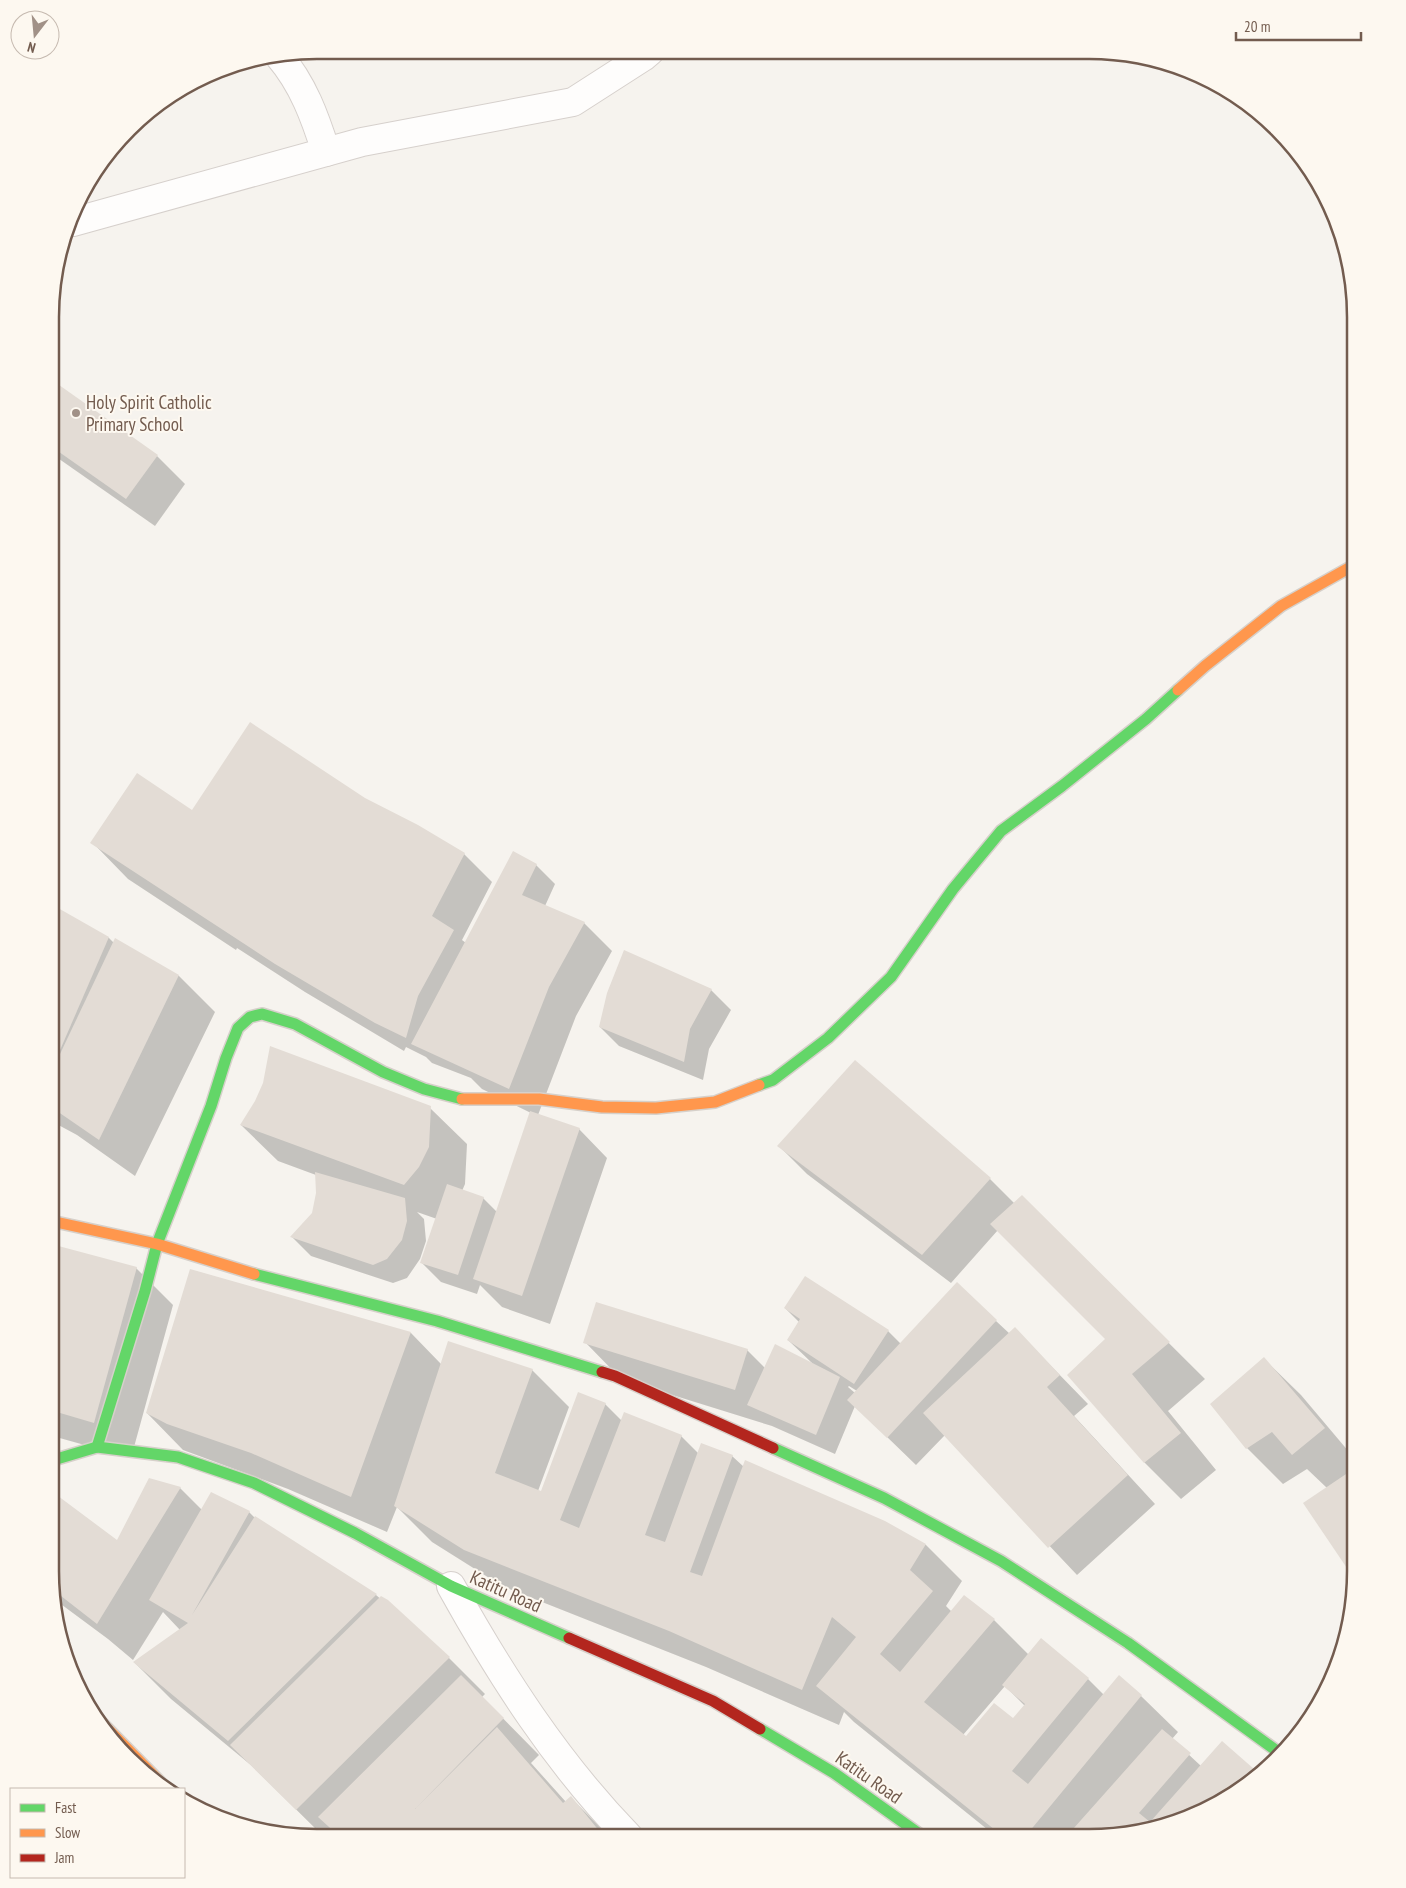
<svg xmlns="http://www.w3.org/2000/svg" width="1406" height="1888" font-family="'PT Sans Narrow',sans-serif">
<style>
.shadow{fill:#0003;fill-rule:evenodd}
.building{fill:#e3dcd5}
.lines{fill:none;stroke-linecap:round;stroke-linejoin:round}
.street-casing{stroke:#d6d0cc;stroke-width:30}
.fast-casing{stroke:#d6d0ca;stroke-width:14}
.slow-casing{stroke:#d6d0ca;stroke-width:14}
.jam-casing{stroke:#d6d0ca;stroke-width:14}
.street{stroke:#fefdfc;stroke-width:28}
.fast{stroke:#63d668;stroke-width:11}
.slow{stroke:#ff974d;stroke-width:11}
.jam{stroke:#b3261e;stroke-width:11}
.poi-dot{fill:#a19187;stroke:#fdf8f0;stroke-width:2}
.labels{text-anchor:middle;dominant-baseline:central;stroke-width:4;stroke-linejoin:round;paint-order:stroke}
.poi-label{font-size:19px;fill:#735c4f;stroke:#fdf8f0;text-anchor:start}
.street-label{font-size:19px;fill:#735c4f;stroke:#fdf8f0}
.rim{fill:none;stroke:#735c4f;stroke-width:2.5}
</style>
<rect width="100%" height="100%" fill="#f6f3ee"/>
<g class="shadow">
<path d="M52 382 157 456 185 484 155 526 52 454Z"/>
<path d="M365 799 464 854 492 882 462 940 466 943 536 865 555 884 545 906 584 923 612 951 576 1016 538 1115 579 1129 607 1158 550 1324 502 1307 480 1285 477 1294 441 1282 422 1263 437 1219 417 1212 424 1219 426 1241 420 1259 407 1278 393 1283 311 1256 292 1237 313 1214 317 1193 316 1175 278 1161 241 1125 430 1108 467 1144 465 1184 462 1191 483 1198 497 1212 531 1113 482 1089 471 1078 432 1063 426 1057 406 1047 404 1051 305 992 237 948 236 950 128 879 92 842 192 812Z"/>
<path d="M51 906 109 938 114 943 179 976 215 1012 135 1176 77 1135 51 1121Z"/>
<path d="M625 952 711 990 731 1010 709 1049 703 1080 619 1046 600 1027Z"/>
<path d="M779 1146 990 1179 1015 1204 1022 1197 1205 1379 1168 1411 1216 1470 1181 1499 1144 1462 1107 1339 998 1230 951 1283 807 1174Z"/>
<path d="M51 1246 136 1268 173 1305 131 1458 56 1437 50 1461Z"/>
<path d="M191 1270 411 1333 441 1364 532 1370 569 1407 538 1491 542 1492 605 1404 622 1421 681 1436 699 1454 732 1456 744 1467 884 1522 926 1545 962 1581 946 1606 952 1612 994 1620 1029 1655 1088 1679 1104 1695 1119 1677 1141 1696 1178 1732 1172 1739 1201 1766 1222 1743 1259 1776 1208 1810 1158 1829 1090 1838H998L854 1722 844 1712 839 1725 706 1667 502 1586 432 1542 397 1507 387 1532 288 1489 183 1450 147 1413ZM1005 1686 1025 1706 1013 1720 966 1738 963 1735Z"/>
<path d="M785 1308 888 1331 901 1344 996 1321 1010 1334 1015 1329 1088 1404 1074 1416 1155 1504 1077 1575 945 1435 916 1465 855 1406 835 1454 772 1426 621 1379 585 1342 747 1350 765 1368 812 1363 788 1340 799 1322ZM849 1386 857 1391 855 1393 848 1387Z"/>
<path d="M1264 1359 1301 1395 1355 1459V1578L1305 1503 1327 1488 1307 1469 1283 1484 1247 1448Z"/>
<path d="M180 1488 202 1510 249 1512 254 1517 376 1595 449 1658 485 1694 482 1697 539 1755 531 1763 566 1802 571 1798 610 1837 323 1836 252 1766 171 1699 135 1663 180 1630 163 1612 133 1660 108 1639 54 1599 50 1572 117 1542Z"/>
</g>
<g class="building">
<path d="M52 380 158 455 126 499 52 447Z"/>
<path d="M250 722 365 798 418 825 465 853 432 916 454 930 418 996 406 1038 375 1023 275 964 90 843 137 773 192 810Z"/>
<path d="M513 851 537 864 522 895 585 922 549 987 509 1089 411 1044Z"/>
<path d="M51 904 109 937 51 1071Z"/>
<path d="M115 938 179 975 99 1140 51 1107V1073Z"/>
<path d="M624 950 712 989 690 1029 684 1062 599 1027 607 993Z"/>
<path d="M270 1046 431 1106 429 1147 419 1167 404 1185 240 1125 255 1101 263 1083Z"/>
<path d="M855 1060 991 1178 922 1255 777 1146Z"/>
<path d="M530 1111 580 1128 522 1296 473 1279Z"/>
<path d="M315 1172 405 1198 407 1221 402 1240 387 1259 373 1265 290 1237 312 1213 316 1193Z"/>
<path d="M447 1184 484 1197 458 1275 420 1263Z"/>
<path d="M1022 1195 1170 1342 1132 1374 1181 1433 1144 1463 1067 1375 1105 1339 990 1224Z"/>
<path d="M51 1244 137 1267 94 1423 50 1410Z"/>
<path d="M190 1269 411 1332 351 1497 251 1453 167 1424 146 1413Z"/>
<path d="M805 1276 889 1330 854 1384 787 1340 800 1319 784 1308Z"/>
<path d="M957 1282 997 1320 887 1438 847 1400Z"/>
<path d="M596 1302 748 1349 735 1390 583 1343Z"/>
<path d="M1015 1327 1060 1375 1047 1387 1128 1475 1048 1548 923 1413Z"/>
<path d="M448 1341 533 1369 495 1473 541 1491 578 1392 606 1403 560 1520 579 1528 624 1412 682 1435 645 1535 665 1542 701 1443 733 1455 690 1572 702 1576 745 1460 885 1521 926 1544 910 1570 933 1591 880 1654 900 1672 964 1595 995 1619 924 1702 966 1736 994 1703 1013 1718 1025 1704 1002 1685 1041 1638 1089 1678 1012 1771 1028 1784 1119 1675 1142 1695 1024 1838H1005L816 1686 856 1637 832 1617 802 1690 669 1631 464 1550 394 1506Z"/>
<path d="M775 1344 840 1377 816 1435 747 1405Z"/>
<path d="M1264 1357 1325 1428 1292 1455 1272 1432 1246 1449 1210 1404Z"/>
<path d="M1355 1468V1580L1303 1503Z"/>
<path d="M149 1478 181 1487 97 1624 52 1589 50 1572V1490L117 1540Z"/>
<path d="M211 1492 250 1511 192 1615 255 1516 377 1594 228 1741 133 1662 188 1623 149 1600Z"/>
<path d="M381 1596 388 1600 450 1657 296 1810 230 1745Z"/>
<path d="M461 1675 504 1718 415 1809 497 1727 563 1803 571 1796 604 1837 339 1836 318 1817Z"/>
<path d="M1162 1729 1191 1753 1139 1813 1150 1822 1222 1741 1254 1769 1233 1794 1208 1810 1158 1829 1090 1838H1065Z"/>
</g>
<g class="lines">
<g class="street-casing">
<g id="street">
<path d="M279 56C303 84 315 117 326 152"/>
<path d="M73 222 362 142 573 102 643 57 650 51"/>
<path d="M451 1586C501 1676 557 1763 629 1837"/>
</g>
</g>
<g class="fast-casing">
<g id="fast">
<path d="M759 1085 773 1080 828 1038 891 977 953 889 1001 831 1062 786 1146 719 1178 690"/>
<path d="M254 1274 437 1321 602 1372"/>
<path d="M97 1447 145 1291 157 1244 211 1106 226 1058 238 1028 250 1017 262 1014 295 1024 383 1072 424 1089 462 1099"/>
<path d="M773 1448 884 1498 1001 1561 1128 1643 1281 1754"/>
<path d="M50 1461 97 1447 178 1457 254 1483 355 1533 451 1586 569 1638"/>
<path d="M760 1729 834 1773 925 1838"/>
</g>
</g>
<g class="slow-casing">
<g id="slow">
<path d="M1178 690 1205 666 1281 606 1356 564"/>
<path d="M462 1099H539L602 1107 656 1108 715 1102 759 1085"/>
<path d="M51 1221 157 1244 254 1274"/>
<path d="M95 1716 167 1789"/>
</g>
</g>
<g class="jam-casing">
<g id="jam">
<path d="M602 1372 615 1376 773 1448"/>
<path d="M569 1638 713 1701 760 1729"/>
</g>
</g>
<use href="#street" class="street"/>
<use href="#fast" class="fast"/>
<use href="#slow" class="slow"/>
<use href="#jam" class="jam"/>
</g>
<circle class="poi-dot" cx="76" cy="413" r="5"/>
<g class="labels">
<g class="poi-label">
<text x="86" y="402">Holy Spirit Catholic<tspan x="86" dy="22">Primary School</tspan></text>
</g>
<g class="street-label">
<text transform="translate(506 1591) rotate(24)">Katitu Road</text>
<text transform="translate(869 1777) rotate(35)">Katitu Road</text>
</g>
</g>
<path d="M0 0H1406V1888H0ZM317 59H1089A258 258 0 0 1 1347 317V1571A258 258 0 0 1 1089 1829H317A258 258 0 0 1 59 1571V317A258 258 0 0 1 317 59Z" fill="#fdf8f0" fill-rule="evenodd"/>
<path class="rim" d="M317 59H1089A258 258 0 0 1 1347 317V1571A258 258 0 0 1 1089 1829H317A258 258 0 0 1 59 1571V317A258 258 0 0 1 317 59Z"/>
<rect x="10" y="1788" width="175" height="90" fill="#fdf8f0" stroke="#c6bab0"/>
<rect x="20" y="1804" width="25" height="8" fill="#63d668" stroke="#c6bab0"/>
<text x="55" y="1813" font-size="15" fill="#735c4f">Fast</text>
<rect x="20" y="1829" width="25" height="8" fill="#ff974d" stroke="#c6bab0"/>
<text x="55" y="1838" font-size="15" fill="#735c4f">Slow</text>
<rect x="20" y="1854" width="25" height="8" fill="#b3261e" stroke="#c6bab0"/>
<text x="55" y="1863" font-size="15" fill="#735c4f">Jam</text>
<g transform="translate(35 35) rotate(196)"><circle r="24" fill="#fdf8f0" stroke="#c6bab0"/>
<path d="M0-4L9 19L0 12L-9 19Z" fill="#a19187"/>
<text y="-8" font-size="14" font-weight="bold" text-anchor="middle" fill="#735c4f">N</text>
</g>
<path d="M1236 32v8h125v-8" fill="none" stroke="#735c4f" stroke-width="2.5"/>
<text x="1244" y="32" font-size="15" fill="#735c4f" stroke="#fdf8f0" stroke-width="4" paint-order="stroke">20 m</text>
</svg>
